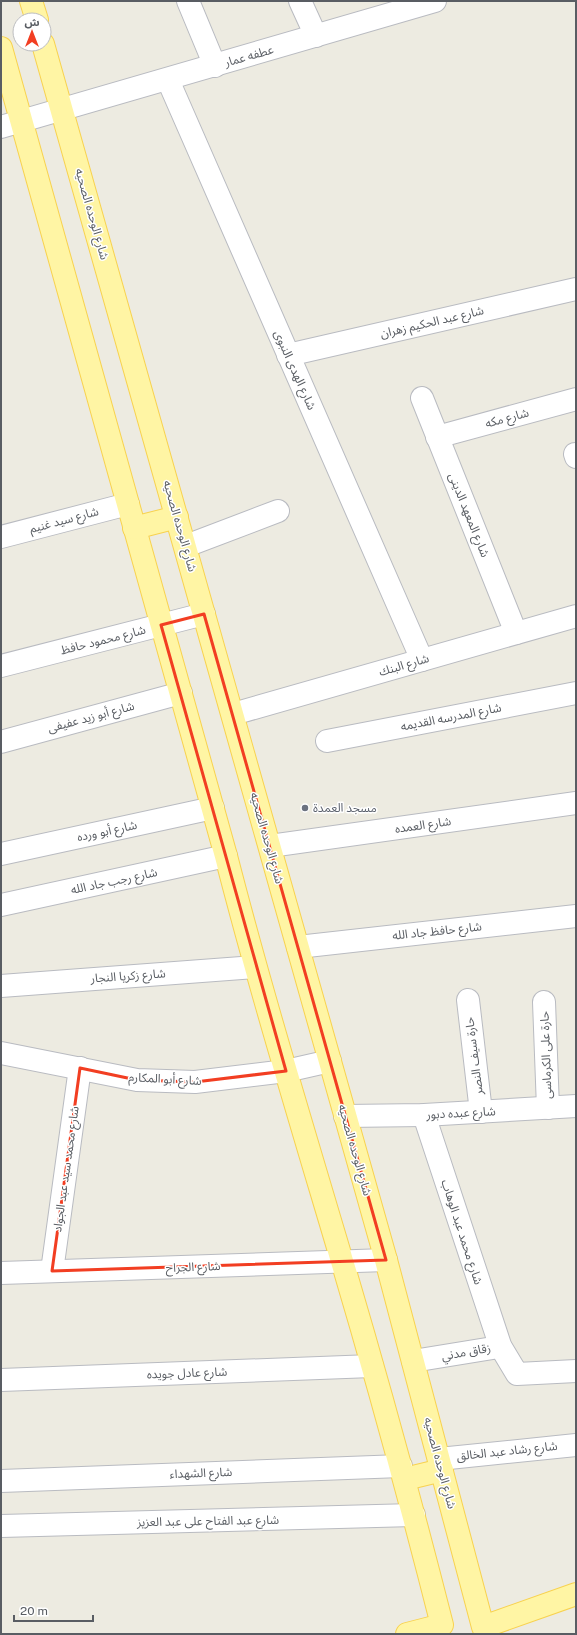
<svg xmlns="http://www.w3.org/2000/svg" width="577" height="1635" font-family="'Public Sans','Noto Sans Arabic',sans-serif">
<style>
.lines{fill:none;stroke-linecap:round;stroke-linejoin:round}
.minor-casing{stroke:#b9bbc1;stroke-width:24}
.major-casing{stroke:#f8d24f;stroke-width:24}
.minor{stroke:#fff;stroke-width:22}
.major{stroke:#fff5a4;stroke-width:22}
.marked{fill:none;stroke:#f23e22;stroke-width:3;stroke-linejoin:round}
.worship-dot{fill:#6b7280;stroke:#fff;stroke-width:1.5}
.labels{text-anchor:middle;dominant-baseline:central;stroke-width:3;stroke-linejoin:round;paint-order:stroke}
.street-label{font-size:12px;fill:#595d63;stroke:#fff}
.worship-label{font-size:12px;fill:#5b616d;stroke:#fff;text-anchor:start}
</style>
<rect width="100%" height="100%" fill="#edebe1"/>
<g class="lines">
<g class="minor-casing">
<g id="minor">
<path d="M188 1 215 66"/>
<path d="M300 1 316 36"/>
<path d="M168 80 422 660"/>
<path d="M1 127 435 1"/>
<path d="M288 355 576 289"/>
<path d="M422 398 516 633"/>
<path d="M437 437 576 399"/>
<path d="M575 454 576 457"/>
<path d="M1 537 128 504"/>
<path d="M186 546 278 511"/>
<path d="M1 666 204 614"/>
<path d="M233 714 576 616"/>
<path d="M327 741 576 693"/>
<path d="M1 742 181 693"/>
<path d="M270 846 576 803"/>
<path d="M1 854 213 808"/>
<path d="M1 905 226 856"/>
<path d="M298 947 576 916"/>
<path d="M1 986 255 967"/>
<path d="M468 1000 481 1112"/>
<path d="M544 1002 548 1108"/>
<path d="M1 1053 137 1080 195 1082 286 1071 330 1061"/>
<path d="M424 1115 501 1348"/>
<path d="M345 1116 424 1115 576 1106"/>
<path d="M52 1271 80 1068"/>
<path d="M1 1273 386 1260"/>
<path d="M413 1361 499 1347 502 1349 517 1374 576 1371"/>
<path d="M1 1380 372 1366"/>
<path d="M439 1459 576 1445"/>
<path d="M1 1481 401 1466"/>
<path d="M1 1526 414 1515"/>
</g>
</g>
<g class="major-casing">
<g id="major">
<path d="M31 1 37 20"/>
<path d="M43 44 386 1260 483 1627 576 1594"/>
<path d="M1 48 226 856C261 992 302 1126 342 1261 378 1382 411 1503 442 1625L407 1634"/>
<path d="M134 528 177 517"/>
<path d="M405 1479 442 1470"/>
</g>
</g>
<use href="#minor" class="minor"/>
<use href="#major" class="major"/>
</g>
<path class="marked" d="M204 614 386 1260 52 1271 80 1068 137 1080 195 1082 286 1071 161 625Z"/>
<circle class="worship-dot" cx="305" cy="808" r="4"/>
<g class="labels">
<g class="street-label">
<text transform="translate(249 56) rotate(-16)">عطفه عمار</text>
<text transform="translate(92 214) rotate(74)">شارع الوحده الصحيه</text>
<text transform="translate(432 322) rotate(-13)">شارع عبد الحكيم زهران</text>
<text transform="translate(295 370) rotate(66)">شارع الهدى النبوى</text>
<text transform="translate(507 418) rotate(-15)">شارع مكه</text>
<text transform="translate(469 515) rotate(68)">شارع المعهد الدينى</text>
<text transform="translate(64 520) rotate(-15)">شارع سيد غنيم</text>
<text transform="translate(180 526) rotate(74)">شارع الوحده الصحيه</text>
<text transform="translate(103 640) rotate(-14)">شارع محمود حافظ</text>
<text transform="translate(404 665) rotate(-16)">شارع البنك</text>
<text transform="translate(91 717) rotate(-15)">شارع أبو زيد عفيفى</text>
<text transform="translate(451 717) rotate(-11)">شارع المدرسه القديمه</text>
<text transform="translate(423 825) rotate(-8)">شارع العمده</text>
<text transform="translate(107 831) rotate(-12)">شارع أبو ورده</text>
<text transform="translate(267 838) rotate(74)">شارع الوحده الصحيه</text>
<text transform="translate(114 881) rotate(-12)">شارع رجب جاد الله</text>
<text transform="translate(437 931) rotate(-6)">شارع حافظ جاد الله</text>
<text transform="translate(128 976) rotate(-4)">شارع زكريا النجار</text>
<text transform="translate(546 1055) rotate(-92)">حارة على الكرماسى</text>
<text transform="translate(474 1056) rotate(-97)">حارة سيف النصر</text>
<text transform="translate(165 1079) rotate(3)">شارع أبو المكارم</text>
<text transform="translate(461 1113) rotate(-3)">شارع عبده دبور</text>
<text transform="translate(355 1150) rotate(74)">شارع الوحده الصحيه</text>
<text transform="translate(66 1169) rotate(-82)">شارع محمد سيد عبد الجواد</text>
<text transform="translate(462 1232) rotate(72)">شارع محمد عبد الوهاب</text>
<text transform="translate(193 1267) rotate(-2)">شارع الجراح</text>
<text transform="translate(466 1352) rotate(-10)">زقاق مدني</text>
<text transform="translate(187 1373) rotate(-2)">شارع عادل جويده</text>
<text transform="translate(507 1451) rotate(-6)">شارع رشاد عبد الخالق</text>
<text transform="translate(440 1463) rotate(75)">شارع الوحده الصحيه</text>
<text transform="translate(201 1473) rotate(-2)">شارع الشهداء</text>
<text transform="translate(208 1521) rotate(-1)">شارع عبد الفتاح على عبد العزيز</text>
</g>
<g class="worship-label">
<text x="313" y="808">مسجد العمدة</text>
</g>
</g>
<rect width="577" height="1635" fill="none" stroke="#595d63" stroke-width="4"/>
<g transform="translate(32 32)"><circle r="19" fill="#ffffff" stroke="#bdbec1"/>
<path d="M0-3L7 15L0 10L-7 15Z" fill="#f23e22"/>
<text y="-6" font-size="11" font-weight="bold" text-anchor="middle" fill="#595d63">ش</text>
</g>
<path d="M14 1615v6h79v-6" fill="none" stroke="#595d63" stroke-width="2"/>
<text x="20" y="1615" font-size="12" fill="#595d63" stroke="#ffffff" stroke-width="3" paint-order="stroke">20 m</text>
</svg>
